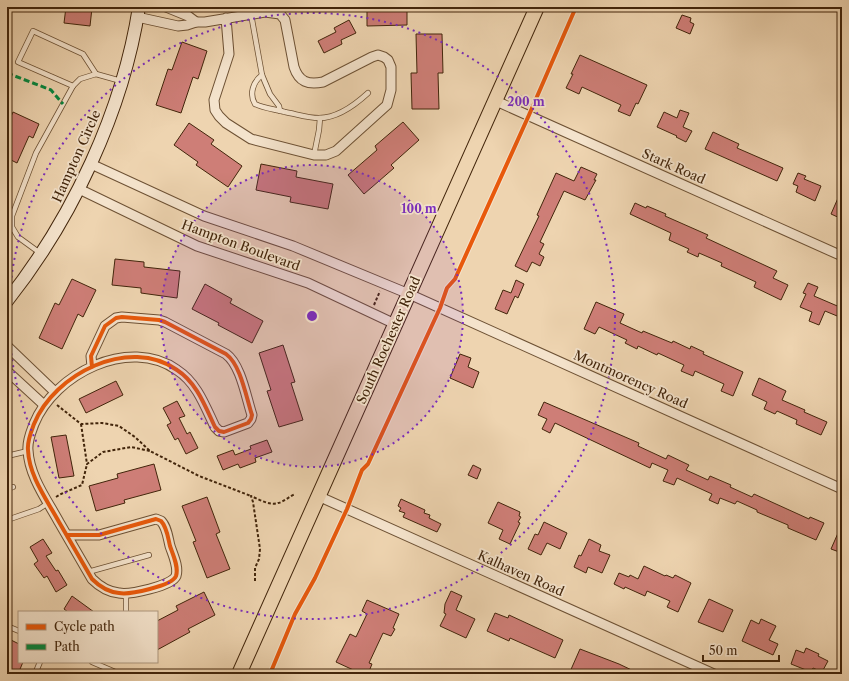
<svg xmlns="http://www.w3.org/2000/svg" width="849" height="681" font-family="'Libre Caslon Text',serif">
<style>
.building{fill:#ce7e77;stroke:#42250b}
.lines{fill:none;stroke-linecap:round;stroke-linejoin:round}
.lane-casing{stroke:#6d5134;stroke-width:6}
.street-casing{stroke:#6d5134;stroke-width:11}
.secondary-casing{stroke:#42250b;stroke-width:14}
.primary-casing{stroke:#42250b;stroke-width:16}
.path{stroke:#42250b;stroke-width:2;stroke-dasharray:3 2;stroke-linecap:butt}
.lane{stroke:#f4e3cc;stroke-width:4.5}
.street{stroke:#f4e3cc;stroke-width:9}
.secondary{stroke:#f4e3cc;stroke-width:12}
.primary{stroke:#eed4b0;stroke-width:14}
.quiet{stroke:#00873e;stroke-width:3;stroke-dasharray:6 3;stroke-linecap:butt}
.cycleway-casing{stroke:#f4e3cc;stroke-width:6}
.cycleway{stroke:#e8590c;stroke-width:4}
.ring{fill:none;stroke:#7b2cbf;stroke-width:2;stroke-dasharray:2 4}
.labels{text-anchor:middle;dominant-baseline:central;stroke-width:3.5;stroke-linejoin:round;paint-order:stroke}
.street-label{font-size:13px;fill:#42250b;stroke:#f4e3cc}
.centre{fill:#7b2cbf;stroke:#f4e3cc;stroke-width:2}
.ring-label{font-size:12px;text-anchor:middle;font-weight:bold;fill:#7b2cbf;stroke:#f4e3cc;stroke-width:3.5;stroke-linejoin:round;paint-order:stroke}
</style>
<rect width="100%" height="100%" fill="#eed4b0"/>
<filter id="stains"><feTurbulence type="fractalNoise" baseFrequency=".005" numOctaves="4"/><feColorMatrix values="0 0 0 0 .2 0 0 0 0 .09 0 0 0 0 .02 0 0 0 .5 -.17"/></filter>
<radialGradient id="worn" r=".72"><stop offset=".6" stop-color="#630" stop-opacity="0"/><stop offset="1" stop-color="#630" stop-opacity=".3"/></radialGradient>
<g class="building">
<path d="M66 7 92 8 90 26 64 23Z"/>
<path d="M407 10V25L367 26V11Z"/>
<path d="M682 15 691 18 690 22 694 24 690 34 676 28Z"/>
<path d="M349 20 356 33 341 40 342 44 324 53 318 41 336 32 334 28Z"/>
<path d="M416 34H442L443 73H438L439 109H412L411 73H417Z"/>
<path d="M182 42 207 51 198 79 193 77 181 113 156 105 168 69 172 70Z"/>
<path d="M580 55 647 85 638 104 636 103 630 116 618 111 621 105 582 87 579 94 566 88 573 74H571Z"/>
<path d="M680 110 689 113 683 127 692 131 686 142 676 137 677 136 657 127 664 112 677 118Z"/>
<path d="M13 112 39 124 33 138 29 136 17 163 7 158V135L10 127 7 126Z"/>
<path d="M403 122 419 140 391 165 394 168 364 194 348 175 377 150 375 146Z"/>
<path d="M189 123 214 140 211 144 242 166 228 187 196 165 198 162 174 145Z"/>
<path d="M713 132 739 144 737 148 783 168 777 181 705 149Z"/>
<path d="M261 164 297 171 296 177 333 184 328 209 290 202 291 197 256 190Z"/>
<path d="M581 167 597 174 594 180H596L585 200 564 191 540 242 544 244 539 254 544 257 540 266 532 262 527 272 515 266 539 216 537 215 556 173 574 181Z"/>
<path d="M798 173 806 176 804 179 821 186 815 201 796 192 798 186 793 184Z"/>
<path d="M842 189V219L831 214Z"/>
<path d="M635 203 646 208 647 206 666 214 665 216 708 235 706 238 777 271 773 278 788 285 781 300 754 287 756 282 721 266 722 263 699 253 698 257 687 252 689 249 669 240 671 233 630 214Z"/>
<path d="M115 259 144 262V267L180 271 177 298 141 293V288L112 285Z"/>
<path d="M72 279 96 290 83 317 78 314 62 349 39 338 55 303 59 305Z"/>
<path d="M516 280 524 284 518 298 515 296 507 314 495 309 503 290 511 293Z"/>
<path d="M808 283 818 287 814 296 842 308V318L825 311 819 325 809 321 812 312 800 307 806 294 803 293Z"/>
<path d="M205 284 232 299 230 303 263 321 252 343 218 325 219 323 192 309Z"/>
<path d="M596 302 624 314 620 323 642 333 643 331 672 343 673 341 690 349 691 346 704 352 703 354 743 372 733 396 721 391 724 384 695 371 693 376 681 371 684 365 658 353 657 355 638 346 637 349 625 343 627 340 599 327 595 334 584 329Z"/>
<path d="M283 345 295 382 291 383 303 420 279 427 267 391 271 390 259 353Z"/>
<path d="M460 354 471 358 468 367 479 372 473 388 450 378Z"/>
<path d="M759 378 786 391 782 400 805 410 804 412 827 422 821 435 796 424 797 420 777 411 775 414 764 409 767 402 752 395Z"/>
<path d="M116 381 123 395 86 413 79 399Z"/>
<path d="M177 401 185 416 179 418 187 434 190 432 198 448 186 454 178 438 175 440 167 425 171 423 163 408Z"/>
<path d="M544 402 639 443 638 446 666 459 668 455 689 465 686 470 708 480 710 476 731 485 730 487 752 497 754 494 809 519 810 517 824 523 816 540 788 528V525L757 512V510L737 501 735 504 720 498 718 504 709 500 712 494 677 478 674 485 663 481 668 470 652 463 650 468 555 423 550 433 542 429 547 419 538 415Z"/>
<path d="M66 435 74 476 59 478 51 437Z"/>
<path d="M267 440 272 452 255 458 256 462 240 468 238 464 223 470 217 456 233 450 235 455 251 449 250 446Z"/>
<path d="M154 464 161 490 124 500 125 503 96 511 89 486 118 478 117 474Z"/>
<path d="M473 465 481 469 477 479 468 475Z"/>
<path d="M207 497 220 532 216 534 230 569 207 578 193 542 196 541 182 506Z"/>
<path d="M401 499 425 510 424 513 430 515 429 518 441 524 437 532 403 517 405 513 399 511 401 508 398 506Z"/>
<path d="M498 502 520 512 519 516 521 517 518 522 520 523 510 544 499 539 503 530 488 523Z"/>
<path d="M544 522 567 533 560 549 547 543 541 555 528 549 535 534 538 535Z"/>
<path d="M842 524V553L831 549Z"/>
<path d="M43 539 52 553 46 556 56 571 58 570 67 585 56 592 47 576 44 578 34 564 38 561 30 547Z"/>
<path d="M589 539 601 545 599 551 610 555 602 573 588 567 586 573 574 567 579 555 581 556Z"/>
<path d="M644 566 665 576 666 575 673 578 675 575 691 583 678 612 667 607 670 601 647 591 645 596 625 587 624 589 614 584 619 573 629 577 630 575 638 579Z"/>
<path d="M451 591 462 596 456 610 475 619 466 638 440 626 446 614 444 613 445 604Z"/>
<path d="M204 592 215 615 188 629 190 632 157 650V621L178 610 176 606Z"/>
<path d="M72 596 94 612H68L64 609Z"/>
<path d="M709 599 733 610 723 632 698 622Z"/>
<path d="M367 600 399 614 393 628 395 629 391 636 383 633 369 663 372 664 368 674H362L336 662 350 634 356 637 367 614 362 611Z"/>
<path d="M495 613 508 618 509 615 563 640 555 658 510 638 509 641 487 631Z"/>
<path d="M761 619 776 626 769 640 778 644 773 655 742 641 751 620 759 624Z"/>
<path d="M7 638 19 644V662H23L18 674H7Z"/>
<path d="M806 648 819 654 818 656 828 661 822 672 813 668 811 672 791 664 796 650 804 653Z"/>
<path d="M580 649 619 664 640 674H569Z"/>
</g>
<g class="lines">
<g class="lane-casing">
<g id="lane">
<path d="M251 14 262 75 270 94 279 106 280 111"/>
<path d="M262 75C253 82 249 94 255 104 265 109 275 109 285 112 296 114 308 118 319 118 337 118 355 105 368 93"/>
<path d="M73 86 18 62 33 31 83 54 96 74"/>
<path d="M314 155 319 130 320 118"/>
<path d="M40 253 18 237 12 227V216L36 153 73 86 80 79 96 74 121 81"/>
<path d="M7 456 28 451"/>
<path d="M7 489 13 487"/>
<path d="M7 520 39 509 48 503"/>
<path d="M88 572 149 555"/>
<path d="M126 612V594"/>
<path d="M7 626 19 631"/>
<path d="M92 662 120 674"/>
<path d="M35 674 40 662"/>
</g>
</g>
<g class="street-casing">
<g id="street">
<path d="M166 7 188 16 196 22"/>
<path d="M137 17 178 26 187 25 196 22H205L265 12 280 14 285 20 294 67C299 82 308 85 323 82L372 57 378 55 384 57 388 60 391 67V90L387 105 336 151 326 155H314L251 139 226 123 219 116 215 110 214 100 229 54 226 18"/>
<path d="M496 101 842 256"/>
<path d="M91 164 204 216 293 246 409 294 842 489"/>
<path d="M79 189 197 246 308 283 395 324"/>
<path d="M7 346 55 392"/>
<path d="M7 371 44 405"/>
<path d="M318 496 714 674"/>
<path d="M67 535H99L156 519 161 521C167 527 168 538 170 546 173 555 179 567 176 576 172 586 129 595 119 593 108 592 100 587 92 579 81 560 70 541 59 522 47 500 29 476 28 450 27 441 31 432 34 424 54 374 129 336 177 370 197 383 205 406 215 427L219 431 224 432 248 423 251 419 252 415C246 397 241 365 226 354L165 322 159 320 122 317 116 318 105 326 91 356 92 367"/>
</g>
</g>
<g class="secondary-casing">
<path id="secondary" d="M7 301C72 219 123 111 139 7"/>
</g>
<g class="primary-casing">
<path id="primary" d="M239 674 537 7"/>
</g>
<g class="path">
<path d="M374 305 380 291"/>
<path d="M57 405 81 424 102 423 119 426 135 437 150 451 199 476 251 496"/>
<path d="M81 424 87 464 103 452 131 447 150 451"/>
<path d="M56 497 61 494 82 485 87 464"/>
<path d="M255 581V568L259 559 260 549 253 502 251 496C258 499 270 506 278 503 282 503 290 496 295 494"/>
</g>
<use href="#lane" class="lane"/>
<use href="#street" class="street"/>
<use href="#secondary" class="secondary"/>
<use href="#primary" class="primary"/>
<path class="quiet" d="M7 73 51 90 63 104"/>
<g class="cycleway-casing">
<g id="cycleway">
<path d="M67 535H99L156 519 161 521C167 527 168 538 170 546 173 555 179 567 176 576 172 586 129 595 119 593 108 592 100 587 92 579 81 560 70 541 59 522 47 500 29 476 28 450 27 441 31 432 34 424 54 374 129 336 177 370 197 383 205 406 215 427L219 431 224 432 248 423 251 419 252 415C246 397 241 365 226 354L165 322 159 320 122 317 116 318 105 326 91 356 92 367"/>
<path d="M270 674 295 614 315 578 347 509 362 470 368 464 440 308 447 288 455 279 529 115 576 7"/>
</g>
</g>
<use href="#cycleway" class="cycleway"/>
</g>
<circle cx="312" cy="316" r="151" fill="#7b2cbf" fill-opacity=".12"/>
<g class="ring">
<circle cx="312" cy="316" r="151"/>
<circle cx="312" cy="316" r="303"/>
</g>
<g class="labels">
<g class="street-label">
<text transform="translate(76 156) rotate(-66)">Hampton Circle</text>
<text transform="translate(674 166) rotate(24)">Stark Road</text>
<text transform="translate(241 245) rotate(20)">Hampton Boulevard</text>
<text transform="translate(388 340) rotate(-66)">South Rochester Road</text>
<text transform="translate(631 379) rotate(24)">Montmorency Road</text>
<text transform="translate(521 573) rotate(24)">Kalhaven Road</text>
</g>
</g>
<circle cx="312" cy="316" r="6" class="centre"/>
<g class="ring-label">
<text x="526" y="106">200 m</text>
<text x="419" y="213">100 m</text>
</g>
<rect width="849" height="681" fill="none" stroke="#eed4b0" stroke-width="24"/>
<rect x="8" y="8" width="833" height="665" fill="none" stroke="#42250b" stroke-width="2"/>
<rect x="12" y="12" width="825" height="657" fill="none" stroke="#42250b"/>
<rect x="18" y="611" width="140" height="52" fill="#f4e3cc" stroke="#ad977f"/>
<rect x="26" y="624" width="20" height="6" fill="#e8590c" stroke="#ad977f"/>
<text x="54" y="631" font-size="12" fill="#42250b">Cycle path</text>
<rect x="26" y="644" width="20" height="6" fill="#00873e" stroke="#ad977f"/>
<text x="54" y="651" font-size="12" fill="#42250b">Path</text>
<path d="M703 655v6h76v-6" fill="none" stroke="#42250b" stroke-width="2"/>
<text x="709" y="655" font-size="12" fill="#42250b" stroke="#f4e3cc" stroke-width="3" paint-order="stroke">50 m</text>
<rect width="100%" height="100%" filter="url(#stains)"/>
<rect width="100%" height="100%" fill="url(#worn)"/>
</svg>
